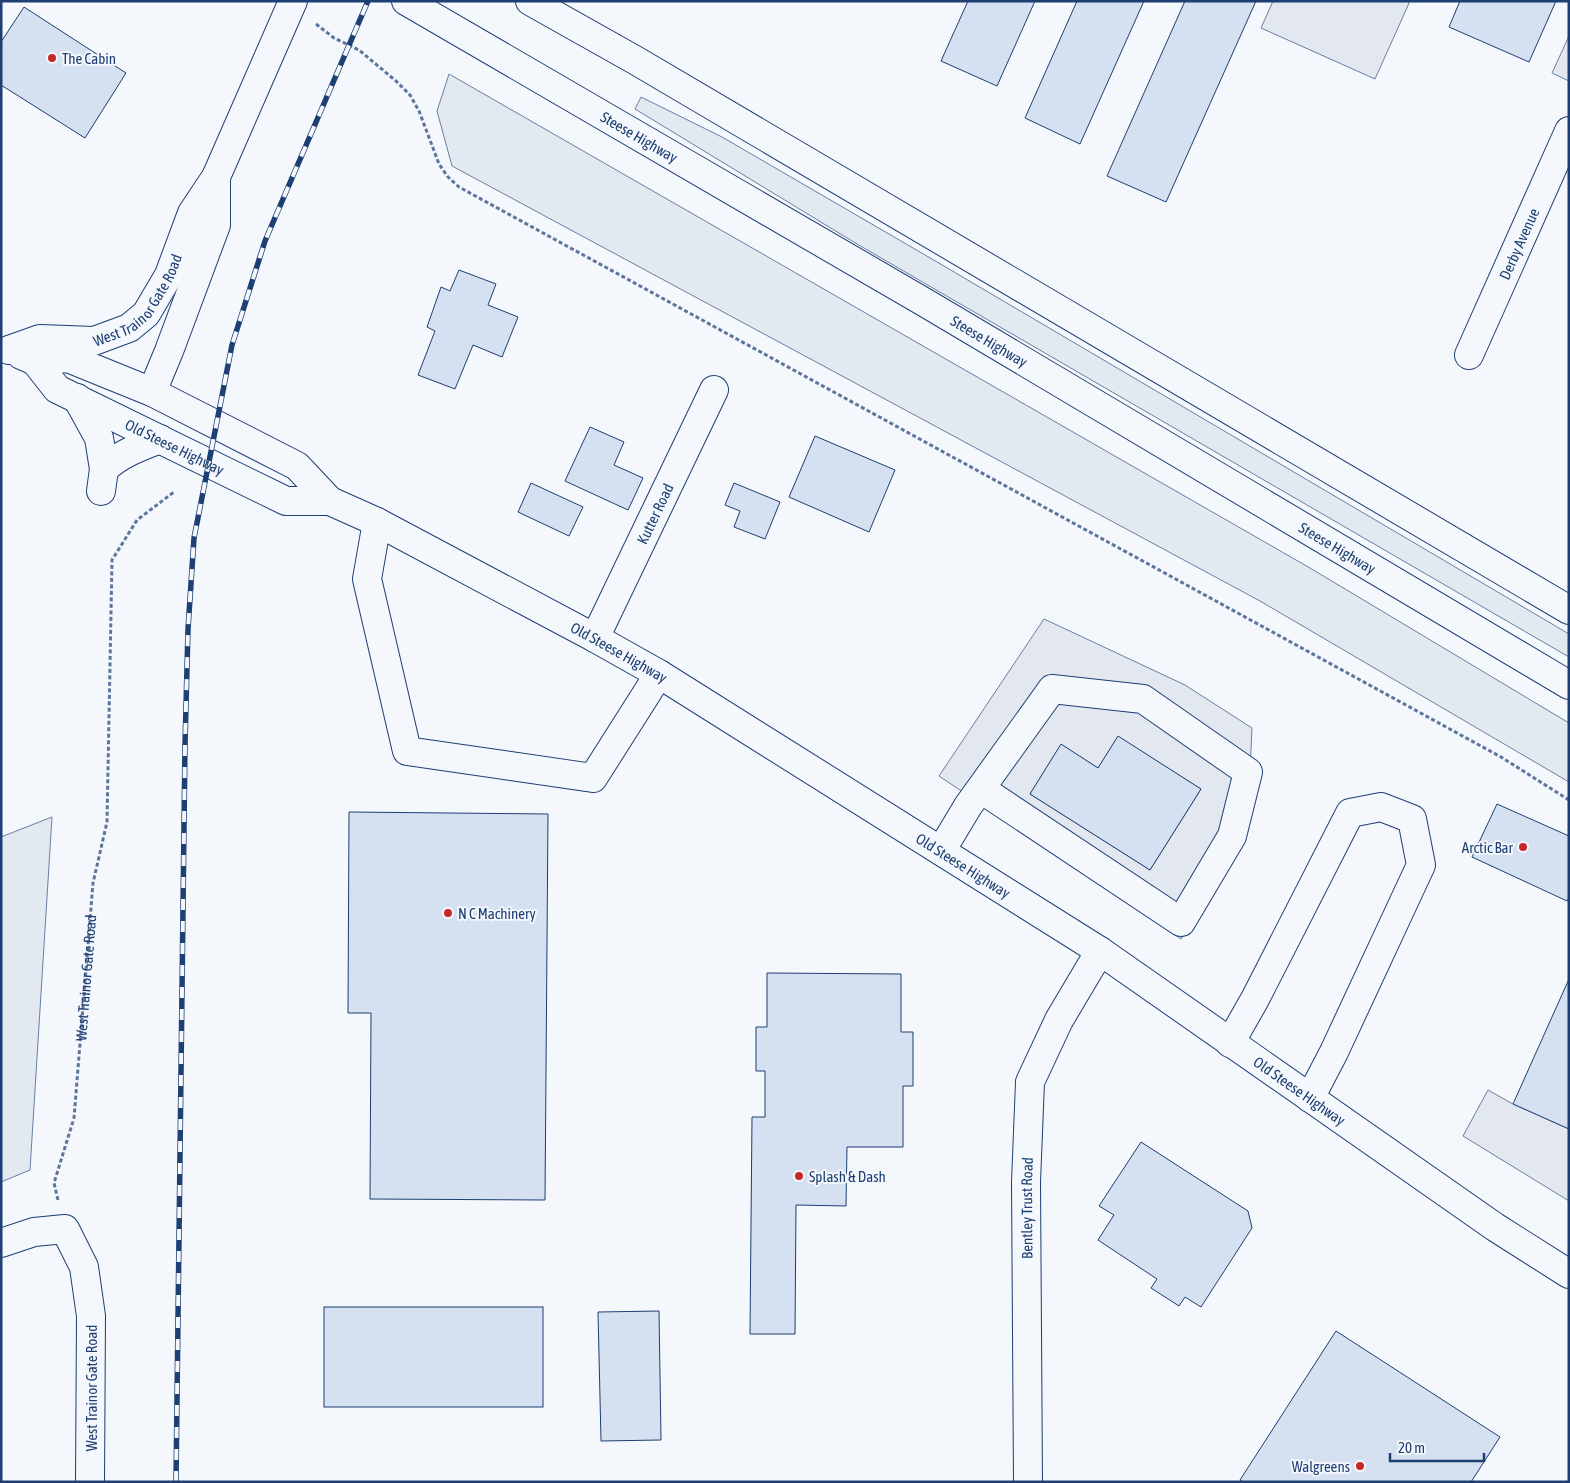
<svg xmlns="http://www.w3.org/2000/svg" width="1570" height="1483" font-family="'Asap Condensed',sans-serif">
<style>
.green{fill:#e3e9f0;stroke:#687fa3}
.parking{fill:#e3e8f0;stroke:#687fa3;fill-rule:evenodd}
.building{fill:#d5e0f0;stroke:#1d3f73}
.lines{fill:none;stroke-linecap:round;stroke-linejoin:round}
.minor-casing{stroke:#1d3f73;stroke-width:30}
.major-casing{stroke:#1d3f73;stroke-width:30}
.highway-casing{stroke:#1d3f73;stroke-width:30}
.path{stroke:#5e769c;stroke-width:3;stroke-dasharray:4 2.5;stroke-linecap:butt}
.minor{stroke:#f4f7fb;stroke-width:28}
.major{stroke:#f4f7fb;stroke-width:28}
.highway{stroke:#f4f7fb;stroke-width:28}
.rail-casing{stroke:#1d3f73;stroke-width:5.5}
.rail{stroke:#f4f7fb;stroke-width:4;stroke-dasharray:11;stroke-linecap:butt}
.poi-dot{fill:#c62828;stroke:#f4f7fb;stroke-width:2}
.labels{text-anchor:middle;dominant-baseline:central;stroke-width:4;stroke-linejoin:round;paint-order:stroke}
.poi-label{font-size:15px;fill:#1d3f73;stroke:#f4f7fb;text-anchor:start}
.street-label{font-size:15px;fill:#1d3f73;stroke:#f4f7fb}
</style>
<rect width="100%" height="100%" fill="#f4f7fb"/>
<g class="green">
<path d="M449 74 1310 568 1569 723V782L1260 601 452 166 437 111Z"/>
<path d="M641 97 722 137 932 259 1569 634V657L857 244 635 109Z"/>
<path d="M52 817 30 1170 1 1182V837Z"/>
</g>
<g class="parking">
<path d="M1273 1H1410L1375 79 1261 28Z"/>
<path d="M1569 36V81L1552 73Z"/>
<path d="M1044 619 1185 685 1252 728 1248 816 1181 939 939 776ZM1118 737 1201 789 1150 870 1030 794 1061 745 1098 768Z"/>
<path d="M1488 1090 1513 1104 1569 1129V1201L1463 1136Z"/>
</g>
<g class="building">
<path d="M968 1H1035L997 86 941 61Z"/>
<path d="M1077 1H1144L1080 144 1025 118Z"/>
<path d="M1185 1H1256L1166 202 1107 176Z"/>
<path d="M1460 1H1556L1529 62 1449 27Z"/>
<path d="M24 7 126 73 85 138 1 85V42Z"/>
<path d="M459 270 496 284 488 305 518 317 502 357 473 345 455 389 418 375 435 331 427 327 441 287 450 291Z"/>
<path d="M590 427 624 442 614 465 643 478 628 510 565 481Z"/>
<path d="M815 436 895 470 869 532 789 497Z"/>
<path d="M531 483 583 507 569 536 518 512Z"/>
<path d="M734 483 780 502 765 539 734 527 740 511 725 505Z"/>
<path d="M1118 736 1201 789 1150 870 1030 794 1061 744 1098 768Z"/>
<path d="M1497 804 1569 836V897L1567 901 1472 857Z"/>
<path d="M349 812 548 814 545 1200 370 1199 371 1013H348Z"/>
<path d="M767 973 901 974V1032H913V1086H903V1147H847L846 1206 796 1205 795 1334H750L752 1117H765V1071H756V1027H767Z"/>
<path d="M1569 979V1129L1513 1104Z"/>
<path d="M1141 1142 1248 1211 1252 1228 1201 1307 1185 1297 1179 1306 1151 1288 1157 1279 1098 1240 1114 1215 1099 1206Z"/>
<rect x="324" y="1307" width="219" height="100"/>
<path d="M659 1311 661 1440 601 1441 598 1312Z"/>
<path d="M1336 1331 1500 1437 1471 1482H1243L1240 1480Z"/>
</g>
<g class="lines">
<g class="minor-casing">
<g id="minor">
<path id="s2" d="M1469 355 1569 131"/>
<path d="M77 398 99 438 104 469 101 491"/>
<path d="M104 469C120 454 139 447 160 439"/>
<path d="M377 522 367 579 407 751 593 778 659 674"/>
<path id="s3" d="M595 638 714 390"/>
<path d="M941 851 968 806 1052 689 1143 699 1248 772 1232 836 1181 922 981 789"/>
<path d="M1230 1043 1255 999 1350 813 1381 807 1412 819 1421 865 1334 1052 1310 1098"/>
<path d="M1 1243 34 1232 65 1229 84 1267 91 1316 90 1482"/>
<path id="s4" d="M1028 1482 1026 1182 1030 1082 1059 1020 1100 951"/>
</g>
</g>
<g class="major-casing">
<g id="major">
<path id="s5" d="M9 350 40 339 94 341 129 328 146 314 169 275 192 213 216 177 293 1"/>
<path id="s6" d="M21 355 35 361 57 389 286 501H330"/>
<path id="s7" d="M35 361 68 358 152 392 297 466 330 501 377 522 595 638 659 674 1100 951 1495 1227 1569 1274"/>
<path d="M152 392 169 351 216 225V177"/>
</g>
</g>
<g class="highway-casing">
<g id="highway">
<path id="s8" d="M406 1 924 302 1569 685"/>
<path d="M530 1 635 60 1569 610"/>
</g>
</g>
<g class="path">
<path d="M316 24 334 38 359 50 396 81 410 95 419 111 439 164 448 177 459 187 1501 757 1569 800"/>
<path id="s1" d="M58 1200 54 1183 74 1118 93 883 107 822 112 560 137 520 174 492"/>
</g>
<use href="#minor" class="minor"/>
<use href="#major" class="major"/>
<use href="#highway" class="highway"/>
<g class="rail-casing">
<path id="rail" d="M176 1482 185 745 188 629 194 538 232 345 265 241 368 1"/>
</g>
<use href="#rail" class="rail"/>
</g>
<g class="poi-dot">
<circle cx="52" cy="58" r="5"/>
<circle cx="1523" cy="847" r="5"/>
<circle cx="448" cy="913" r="5"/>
<circle cx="799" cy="1176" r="5"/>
<circle cx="1360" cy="1466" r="5"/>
</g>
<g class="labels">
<g class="poi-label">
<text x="62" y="58">The Cabin</text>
<text x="1513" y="847" text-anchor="end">Arctic Bar</text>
<text x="458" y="913">N C Machinery</text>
<text x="809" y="1176">Splash &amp; Dash</text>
<text x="1350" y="1466" text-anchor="end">Walgreens</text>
</g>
<g class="street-label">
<text stroke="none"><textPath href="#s8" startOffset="270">Steese Highway</textPath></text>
<text stroke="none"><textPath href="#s2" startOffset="122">Derby Avenue</textPath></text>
<text stroke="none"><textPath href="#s5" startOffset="150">West Trainor Gate Road</textPath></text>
<text stroke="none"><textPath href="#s8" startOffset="675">Steese Highway</textPath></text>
<text stroke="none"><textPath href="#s6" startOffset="182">Old Steese Highway</textPath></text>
<text stroke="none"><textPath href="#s3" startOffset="138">Kutter Road</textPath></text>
<text stroke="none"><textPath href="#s8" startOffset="1080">Steese Highway</textPath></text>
<text stroke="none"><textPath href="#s7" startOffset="661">Old Steese Highway</textPath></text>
<text stroke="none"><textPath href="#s7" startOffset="1066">Old Steese Highway</textPath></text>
<text stroke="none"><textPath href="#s1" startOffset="226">West Trainor Gate Road</textPath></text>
<text stroke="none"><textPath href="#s7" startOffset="1471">Old Steese Highway</textPath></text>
<text stroke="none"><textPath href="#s4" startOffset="274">Bentley Trust Road</textPath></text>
<text transform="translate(91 1388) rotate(-90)">West Trainor Gate Road</text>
</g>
</g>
<rect width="1570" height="1483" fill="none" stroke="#1d3f73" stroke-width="5"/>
<path d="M1390 1453v8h94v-8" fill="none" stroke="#1d3f73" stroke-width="2.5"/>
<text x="1398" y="1453" font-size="15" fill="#1d3f73" stroke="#f4f7fb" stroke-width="4" paint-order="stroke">20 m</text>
</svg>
